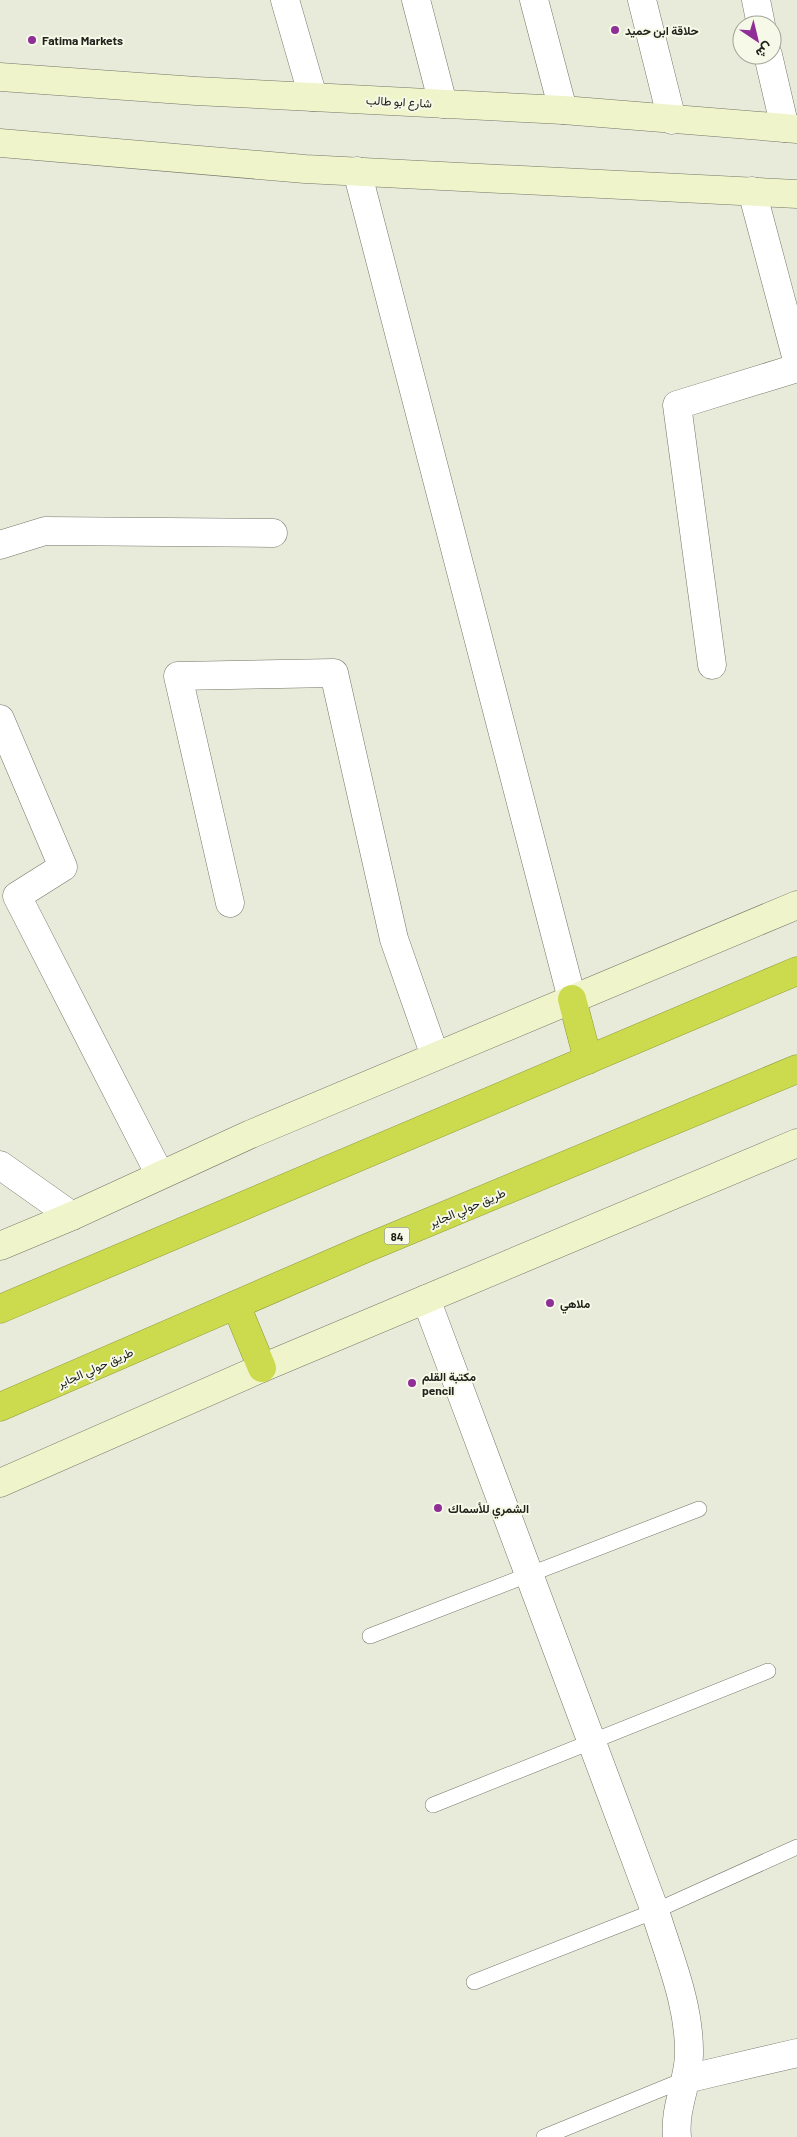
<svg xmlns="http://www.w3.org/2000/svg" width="797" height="2137" font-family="Barlow,Vazirmatn,sans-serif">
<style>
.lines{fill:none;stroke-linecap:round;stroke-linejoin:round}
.lane-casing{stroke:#747667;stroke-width:16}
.street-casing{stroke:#747667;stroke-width:29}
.secondary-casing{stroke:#747667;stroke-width:29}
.highway-casing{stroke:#909a3c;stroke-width:29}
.lane{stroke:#fff;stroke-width:15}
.street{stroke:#fff;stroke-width:28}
.secondary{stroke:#f0f4ca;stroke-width:28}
.highway{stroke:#ccda4d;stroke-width:28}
.poi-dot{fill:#8f2e96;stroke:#f6f9e7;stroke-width:2}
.labels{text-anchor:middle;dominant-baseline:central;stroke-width:4;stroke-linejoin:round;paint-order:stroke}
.shield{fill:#f6f9e7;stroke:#616259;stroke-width:1}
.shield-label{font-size:11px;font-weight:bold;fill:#21221c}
.poi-label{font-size:12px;font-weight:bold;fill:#21221c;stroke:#f6f9e7;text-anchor:start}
.street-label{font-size:12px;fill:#21221c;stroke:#f6f9e7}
</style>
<rect width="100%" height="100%" fill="#e8ebda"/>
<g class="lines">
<g class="lane-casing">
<g id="lane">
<path d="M370 1636 699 1509"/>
<path d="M433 1805 768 1671"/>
<path d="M474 1982 655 1911 797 1847"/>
<path d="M544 2137 686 2079"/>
</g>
</g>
<g class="street-casing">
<g id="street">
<path d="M285 0 313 97"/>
<path d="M416 0 443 104"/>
<path d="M534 0 563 110"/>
<path d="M642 0 672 120"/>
<path d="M756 0 761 25"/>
<path d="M768 55 785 128"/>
<path d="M357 171 572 999"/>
<path d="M752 191 797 360"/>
<path d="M0 545 45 531 273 533"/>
<path d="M712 665 677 405 797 368"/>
<path d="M0 719 63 867 17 896 160 1175"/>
<path d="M230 903 178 676 334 673 394 939 435 1056"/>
<path d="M0 1165 72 1216"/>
<path d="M426 1299 655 1911C669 1957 690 2005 689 2055 688 2083 674 2108 677 2137"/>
<path d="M686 2079 797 2053"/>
</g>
</g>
<g class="secondary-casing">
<g id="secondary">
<path d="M0 77 196 91 563 110 797 129"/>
<path d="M0 143 305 169 797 194"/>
<path d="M0 1246 72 1216 251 1134 797 905"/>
<path d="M0 1483 262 1368 797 1143"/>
</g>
</g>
<g class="highway-casing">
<g id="highway">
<path d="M572 999 588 1060"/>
<path d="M236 1305 262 1368"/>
<path d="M0 1309 797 971"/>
<path d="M0 1407 362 1250 797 1069"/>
</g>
</g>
<use href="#lane" class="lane"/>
<use href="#street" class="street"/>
<use href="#secondary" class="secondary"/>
<use href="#highway" class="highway"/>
</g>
<g class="poi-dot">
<circle cx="615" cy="30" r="5"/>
<circle cx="32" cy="40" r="5"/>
<circle cx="550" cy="1303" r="5"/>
<circle cx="412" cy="1383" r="5"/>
<circle cx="438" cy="1508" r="5"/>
</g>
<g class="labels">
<rect class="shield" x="384.5" y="1227.5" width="25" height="17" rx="4"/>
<g class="shield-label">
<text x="397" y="1236">84</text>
</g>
<g class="poi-label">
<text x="625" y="30">حلاقة ابن حميد</text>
<text x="42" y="40">Fatima Markets</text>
<text x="560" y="1303">ملاهي</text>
<text x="422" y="1376">مكتبة القلم<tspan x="422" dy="14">pencil</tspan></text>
<text x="448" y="1508">الشمري للأسماك</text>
</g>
<g class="street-label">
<text transform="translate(399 101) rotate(3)">شارع ابو طالب</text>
<text transform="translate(467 1207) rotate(-23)">طريق حولي الجاير</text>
<text transform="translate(95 1367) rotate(-24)">طريق حولي الجاير</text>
</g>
</g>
<g transform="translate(757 40) rotate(145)"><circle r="24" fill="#f6f9e7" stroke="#a1a396"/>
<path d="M0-4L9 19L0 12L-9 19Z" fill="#8f2e96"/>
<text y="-8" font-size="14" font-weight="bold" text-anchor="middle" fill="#21221c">ش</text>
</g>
</svg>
